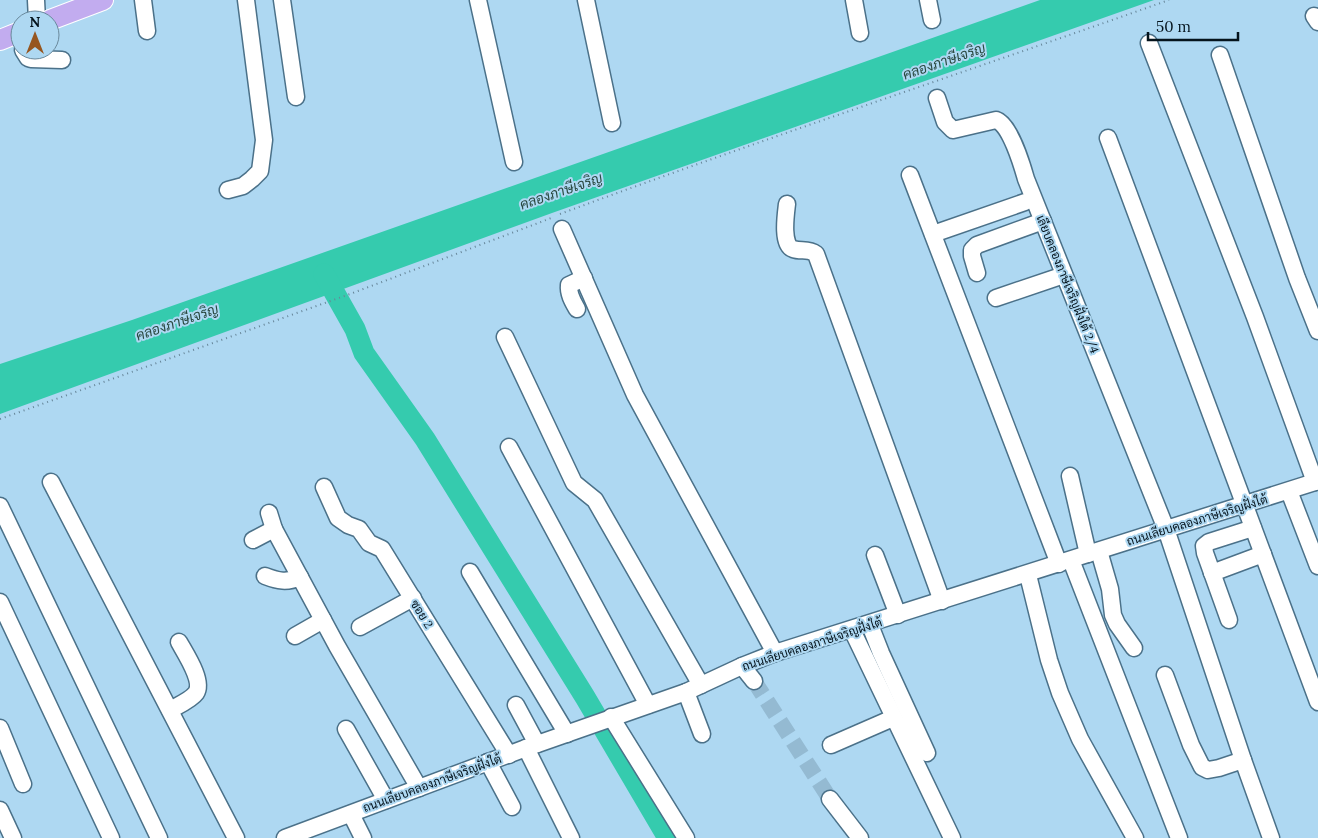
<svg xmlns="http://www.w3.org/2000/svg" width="1318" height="838" font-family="Lora,Sarabun,serif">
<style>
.water{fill:#35cbae}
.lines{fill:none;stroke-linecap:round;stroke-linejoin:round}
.river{stroke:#35cbae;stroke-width:21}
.minor-tunnel{stroke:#94bad2;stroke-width:16;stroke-dasharray:16 8;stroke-linecap:butt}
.minor-casing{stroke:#4b7189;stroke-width:19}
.major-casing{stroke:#fff;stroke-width:22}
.path{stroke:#678699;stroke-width:2;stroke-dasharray:1 4;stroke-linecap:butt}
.minor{stroke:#fff;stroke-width:16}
.major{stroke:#c2acef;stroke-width:20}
.labels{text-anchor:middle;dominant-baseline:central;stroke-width:4;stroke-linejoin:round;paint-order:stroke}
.street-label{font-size:12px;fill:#04131c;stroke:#aed8f2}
.water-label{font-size:14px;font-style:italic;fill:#2a4840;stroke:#aed8f2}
</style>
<rect width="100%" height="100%" fill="#aed8f2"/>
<path class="water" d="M1040 0H1154L552 213 0 414V364L132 320Z"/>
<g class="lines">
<path class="river" d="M324 274 355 329 364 353 425 439 585 697 668 838"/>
<path class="minor-tunnel" d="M754 681 830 799"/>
<g class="minor-casing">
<g id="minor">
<path d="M36 0 37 20"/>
<path d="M143 0 147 31"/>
<path d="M282 0 296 97"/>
<path d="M478 0 514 162"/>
<path d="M586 0 612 123"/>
<path d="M854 0 860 33"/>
<path d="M928 0 932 20"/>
<path d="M1314 16 1318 22"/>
<path d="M1149 43 1255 317 1315 482"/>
<path d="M23 50 28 58 31 59 62 60"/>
<path d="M1220 55 1297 278 1318 331"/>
<path d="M937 98 945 122 953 130 996 120C1010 124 1022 165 1026 179L1166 529 1243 760 1271 838"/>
<path d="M1108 138 1318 702"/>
<path d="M910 175 1059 564"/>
<path d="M228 190 243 186 252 179 260 171 264 140 246 0"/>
<path d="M787 204C786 213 781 245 793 249 801 252 808 248 816 254L942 601"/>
<path d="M562 229 635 395 775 653"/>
<path d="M933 234 1025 202"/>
<path d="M977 273 972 256V250L977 245 1043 221"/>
<path d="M996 298 1064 275"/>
<path d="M577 309C573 302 568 294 569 285L584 278"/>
<path d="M505 337 574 483 595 500 701 685"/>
<path d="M509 447 648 705"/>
<path d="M1070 476 1088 554"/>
<path d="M51 482 236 838"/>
<path d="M324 487 338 518 348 525 359 529 369 543 382 549 509 755"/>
<path d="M1289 491 1318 566"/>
<path d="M0 506 159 838"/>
<path d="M269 513 274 529 337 646 419 788"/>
<path d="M253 540 274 529"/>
<path d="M1099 551 1110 589 1113 615 1117 624 1134 648"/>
<path d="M875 555 898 615"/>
<path d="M1071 560 1179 838"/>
<path d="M470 572 567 734"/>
<path d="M1212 573 1263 554"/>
<path d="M1028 575 1049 660 1060 693 1080 739 1135 838"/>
<path d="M265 576C278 581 287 583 300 577"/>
<path d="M0 602 111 838"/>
<path d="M1229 620 1205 553 1204 546 1209 542 1253 528"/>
<path d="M870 625 881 653 927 753"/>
<path d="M360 627 413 598"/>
<path d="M852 630 952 838"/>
<path d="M295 636 323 620"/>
<path d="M742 666 754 681"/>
<path d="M1165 675 1191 745 1202 767 1208 770 1219 768 1243 760"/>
<path d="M686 692 702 734"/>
<path d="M516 705 537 744"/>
<path d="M170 710C177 706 191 700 196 693 204 681 185 653 179 642"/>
<path d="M611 717 686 838"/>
<path d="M0 728 23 784"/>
<path d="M346 729 386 800"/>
<path d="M831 745 893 718"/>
<path d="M526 748 571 838"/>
<path d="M488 762 512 807"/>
<path d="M830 799 860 838"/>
<path d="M0 810 13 838"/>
<path d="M351 814 363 838"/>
<path d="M285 838 526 748 686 692 742 666 775 653C956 597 1137 539 1318 481"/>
</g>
</g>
<g class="major-casing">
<g id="major">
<path d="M50 20 103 0"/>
<path d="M0 40 20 32"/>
</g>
</g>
<g class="path">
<path d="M560 214C762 139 966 72 1169 0"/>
<path d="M0 419 350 294 554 217"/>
</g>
<use href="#minor" class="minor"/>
<use href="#major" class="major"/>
</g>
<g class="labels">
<g class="street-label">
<text transform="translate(1068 284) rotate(68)">เลียบคลองภาษีเจริญฝั่งใต้ 2/4</text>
<text transform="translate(1197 520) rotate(-17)">ถนนเลียบคลองภาษีเจริญฝั่งใต้</text>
<text transform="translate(422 614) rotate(58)">ซอย 2</text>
<text transform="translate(812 644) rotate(-18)">ถนนเลียบคลองภาษีเจริญฝั่งใต้</text>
<text transform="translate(432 783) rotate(-20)">ถนนเลียบคลองภาษีเจริญฝั่งใต้</text>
</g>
<g class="water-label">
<text transform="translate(944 61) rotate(-19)">คลองภาษีเจริญ</text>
<text transform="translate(561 191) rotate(-19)">คลองภาษีเจริญ</text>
<text transform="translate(177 322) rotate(-19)">คลองภาษีเจริญ</text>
</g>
</g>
<g transform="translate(35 35)"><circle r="24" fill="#aed8f2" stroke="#6a899c"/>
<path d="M0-4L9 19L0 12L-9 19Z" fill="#965620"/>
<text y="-8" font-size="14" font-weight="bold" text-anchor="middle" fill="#04131c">N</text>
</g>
<path d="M1148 32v8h90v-8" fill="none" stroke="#04131c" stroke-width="2.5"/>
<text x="1156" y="32" font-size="15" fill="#04131c" stroke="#aed8f2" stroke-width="4" paint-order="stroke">50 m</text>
</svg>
